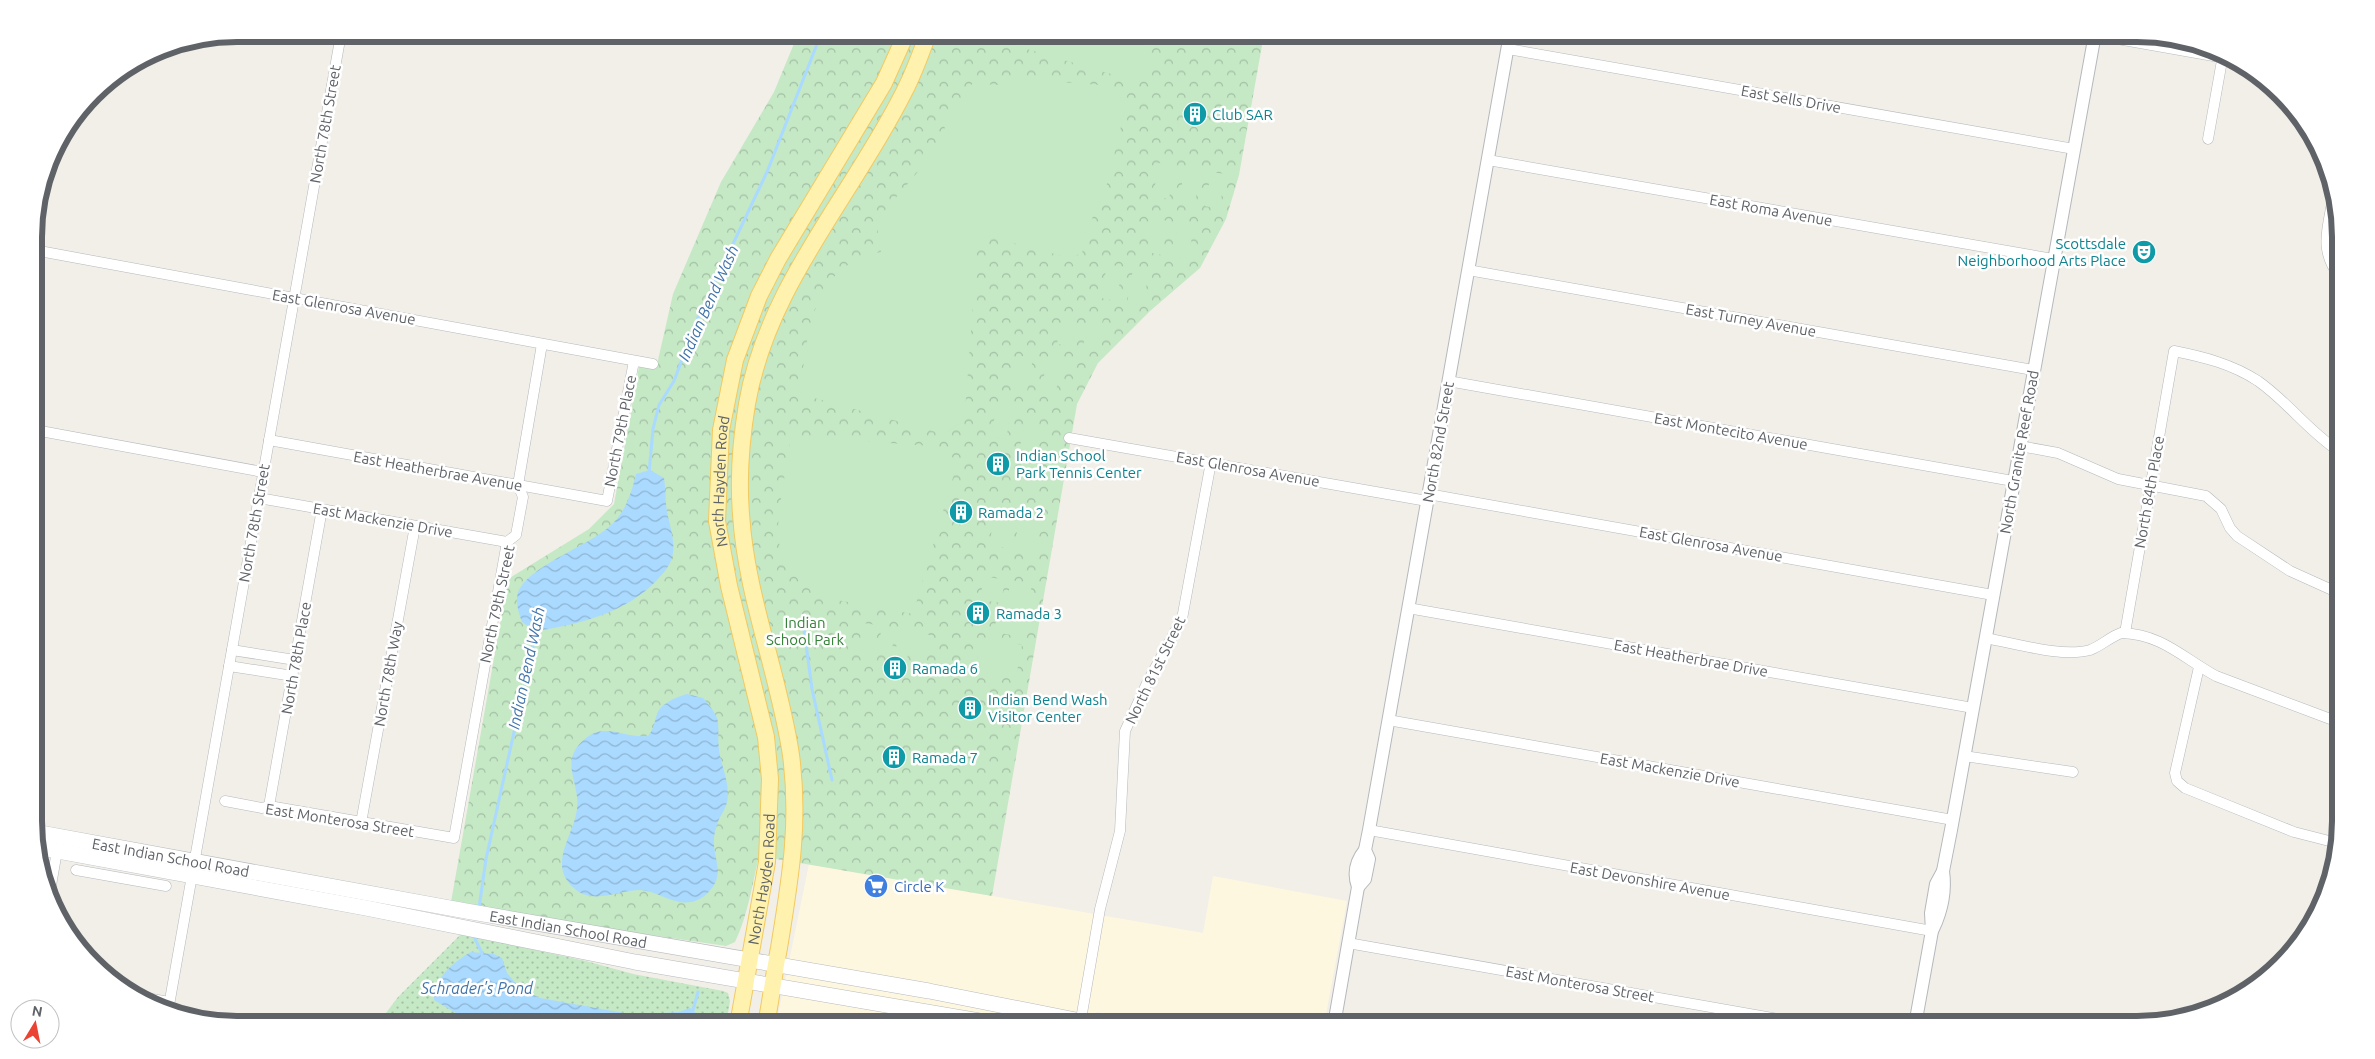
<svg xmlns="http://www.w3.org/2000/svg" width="2375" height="1059" font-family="Ubuntu,sans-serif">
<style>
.commercial{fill:#fef7e0}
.grass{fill:url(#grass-dots)}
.park{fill:url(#park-crowns)}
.pitch{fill:#c5e8c5}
.water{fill:url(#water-waves)}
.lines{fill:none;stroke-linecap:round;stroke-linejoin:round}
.stream{stroke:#aadaff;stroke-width:3}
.minor-casing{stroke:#b5b8bc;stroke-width:11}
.tertiary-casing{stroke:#b5b8bc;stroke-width:14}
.secondary-casing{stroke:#b6babf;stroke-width:16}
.primary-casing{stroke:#f2c960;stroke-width:18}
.minor{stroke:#fff;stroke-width:10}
.tertiary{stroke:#fff;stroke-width:12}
.secondary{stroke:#fff;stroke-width:15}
.primary{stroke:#fff2af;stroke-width:16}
.labels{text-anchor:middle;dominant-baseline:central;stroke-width:5;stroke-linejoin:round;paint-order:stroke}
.street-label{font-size:15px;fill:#5f6368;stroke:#fff}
.culture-label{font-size:15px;fill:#0d838f;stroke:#fff;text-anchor:start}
.park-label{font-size:15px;fill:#348238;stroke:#fff}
.shop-label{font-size:15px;fill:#366cbe;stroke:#fff;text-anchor:start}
.water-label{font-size:16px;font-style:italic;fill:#4174aa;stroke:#fff}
.rim{fill:none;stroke:#5f6368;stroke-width:6}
</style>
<defs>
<pattern id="grass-dots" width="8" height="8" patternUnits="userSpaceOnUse" patternTransform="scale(1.25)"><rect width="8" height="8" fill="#c5e8c5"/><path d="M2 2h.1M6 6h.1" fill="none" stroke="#a3c0a4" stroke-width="1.8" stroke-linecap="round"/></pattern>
<pattern id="park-crowns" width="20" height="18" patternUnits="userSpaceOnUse" patternTransform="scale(1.25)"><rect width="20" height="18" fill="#c5e8c5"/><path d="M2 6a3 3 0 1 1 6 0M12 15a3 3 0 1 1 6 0" fill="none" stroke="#a3c0a4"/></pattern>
<pattern id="water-waves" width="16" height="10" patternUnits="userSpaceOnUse" patternTransform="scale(1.25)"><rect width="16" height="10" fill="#aadaff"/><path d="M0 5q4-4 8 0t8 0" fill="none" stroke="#8eb4d2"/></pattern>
</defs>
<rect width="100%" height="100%" fill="#f1efe8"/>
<path class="commercial" d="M809 864 1203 933 1213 876 1347 901 1324 1025H1145L1098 1012 1088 1016 1021 1004 1018 1025H776Z"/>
<path class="grass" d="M461 934 586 961 633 974 723 991 728 993 730 1001 726 1025H377L398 997Z"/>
<path class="park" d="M798 34H1264L1239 175 1226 219 1200 268 1150 311 1098 363 1077 404 992 896 759 856C752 885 748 915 735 942L726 946 575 924 451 902 508 579 589 529 614 504 639 367 656 369 673 294 721 182 774 92Z"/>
<g class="pitch">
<path d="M976 34H1151L1150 68 1131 80Z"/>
<path d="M1011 78 1113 86 1126 106 1105 192 1086 231 1082 254 1066 257 976 233V266L965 411 962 422 947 432H936L800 394C808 335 809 266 881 252L876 221 927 161 946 132 943 122 973 83 997 85Z"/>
<path d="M1159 163 1175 166 1169 199 1153 196Z"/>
<path d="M1185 167 1201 170 1195 203 1179 200Z"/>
<path d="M1211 172 1226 174 1219 209 1205 206Z"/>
<path d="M1153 218 1168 221 1162 255 1147 252Z"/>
<path d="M1178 223 1194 226 1188 259 1173 257Z"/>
<path d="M1107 264 1123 267 1116 301 1101 298Z"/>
<path d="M1133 269 1149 271 1143 305 1127 303Z"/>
<path d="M1063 311 1078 314 1072 346 1057 344Z"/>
<path d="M1089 315 1103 318 1098 351 1083 348Z"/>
<path d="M1017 355 1033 358 1027 391 1011 388Z"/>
<path d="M1047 360 1062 363 1055 395 1041 393Z"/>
<path d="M997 405 1012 408 1006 439 991 437Z"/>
<path d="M1025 414 1040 416 1035 450 1020 448Z"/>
<path d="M791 436 931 446C951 449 955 454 954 474L913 614 821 597 803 584 780 552 778 529 779 511Z"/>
<path d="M997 504 1018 508 1011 549 989 545Z"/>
<path d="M1021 508 1043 513 1036 554 1014 550Z"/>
<path d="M984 576 1005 580 1001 603 980 600Z"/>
<path d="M1011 580 1032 584 1028 608 1006 604Z"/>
<path d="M998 609 1026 614 1022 637 994 632Z"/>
<path d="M863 623 877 625 873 654 858 651Z"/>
<path d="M882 626 895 629 891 657 877 654Z"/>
<path d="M900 629 912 632 907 660 894 657Z"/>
<path d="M916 632 930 635 925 663 911 660Z"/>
<path d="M981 637 1022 645 1016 677 975 670Z"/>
</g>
<g class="water">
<path d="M650 470 664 478C666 490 665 501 667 512 670 527 676 542 672 558 670 565 663 574 657 580 626 613 580 624 536 631L522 622C518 611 514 598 520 588 535 564 587 546 609 527 625 513 631 495 636 474Z"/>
<path d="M687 694 703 698C725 723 716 722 719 750 721 766 731 785 727 802 726 807 722 814 719 819 716 827 713 836 714 845 715 861 723 873 712 888 706 896 700 900 691 902 672 905 658 891 640 890 619 890 593 905 575 889 546 865 574 836 577 809 581 783 557 761 586 738 606 722 626 739 648 736 654 729 654 723 657 714 661 703 677 697 687 694Z"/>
<path d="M471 952 494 954 502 958 507 973 520 988 540 998 635 1015 679 1012 690 1008 696 1013 699 1020 693 1025H476L434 1000C434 978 452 963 471 952Z"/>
</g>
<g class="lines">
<g class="stream">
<path d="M649 473 653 429 659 405 674 381 697 320 767 172 821 34"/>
<path d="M803 622 812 689 832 780"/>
<path d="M479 908 486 859 537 628"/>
<path d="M476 934 475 939 482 953V956"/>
<path d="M693 1010 698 992"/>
<path d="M462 1025 464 1017"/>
</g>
<g class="minor-casing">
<g id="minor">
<path d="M1508 49 2074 149"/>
<path d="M2208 139 2223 55"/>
<path d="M1488 160 2053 259"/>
<path d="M2334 192C2329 225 2317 249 2340 277"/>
<path d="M34 250 653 364"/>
<path d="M1468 270 2033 370"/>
<path d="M1448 381 2013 481"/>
<path d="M35 430 263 472"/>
<path d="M1069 438 1427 501"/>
<path d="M269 440 607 501 634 361"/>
<path d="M2020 446 2058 453 2118 479 2206 496 2221 509 2230 528 2237 536 2290 571 2341 594"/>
<path d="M1428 494 1993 595"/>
<path d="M259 498 507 542"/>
<path d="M1408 608 1973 708"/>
<path d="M2125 633 2174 351C2204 357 2232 364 2258 381 2288 402 2309 432 2340 452"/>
<path d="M1985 638C2015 643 2062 658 2090 650 2101 646 2110 637 2121 633 2162 634 2183 658 2216 676L2341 723"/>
<path d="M232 650 295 660"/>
<path d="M229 666 293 676"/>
<path d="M2199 667 2175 773 2177 781 2185 788 2294 832 2337 843"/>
<path d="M1388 720 1953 820"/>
<path d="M1964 756 2073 772"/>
<path d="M225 801 262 808 269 806 454 838 507 542 516 535 523 497 518 485 542 344"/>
<path d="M269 806 322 509"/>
<path d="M361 823 415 526"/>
<path d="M1369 830 1932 931"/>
<path d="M76 870 166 886"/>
<path d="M49 897 57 851"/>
<path d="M1348 943 1812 1025"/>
<path d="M135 996 169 1002"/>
<path d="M168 1011 341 34"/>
<path d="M1080 1025 1100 909 1120 831 1125 731 1147 683 1182 619 1211 462"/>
</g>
</g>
<g class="tertiary-casing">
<g id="tertiary">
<path d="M1358 887 1365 879 1369 859 1365 850 1369 830 1510 34"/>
<path d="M1933 929C1942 910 1946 892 1943 871"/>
<path d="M1334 1025 1358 887C1353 873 1356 861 1365 850"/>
<path d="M1915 1025 1932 931 1931 913 1936 884 1943 871 1951 830 2095 34"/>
</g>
</g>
<g class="secondary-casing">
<g id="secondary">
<path d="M2104 34 2228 56"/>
<path id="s1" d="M35 832 466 911 929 991 1101 1025"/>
<path d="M36 847 366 908 635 962 1003 1025"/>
</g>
</g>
<g class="primary-casing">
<g id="primary">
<path id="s2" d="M738 1025 767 862 770 779 766 737 729 586 717 521 721 430 735 360 759 296 778 259 884 83 906 34"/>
<path d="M766 1025C771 999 774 973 779 948 790 880 800 824 791 755 779 674 746 596 741 514 738 477 741 440 747 404 767 286 852 196 904 92 914 73 921 53 928 34"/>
</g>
</g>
<use href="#minor" class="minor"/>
<use href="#tertiary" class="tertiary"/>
<use href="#secondary" class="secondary"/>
<use href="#primary" class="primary"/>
</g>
<defs>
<g id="building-disc" transform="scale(1.25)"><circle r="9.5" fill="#0f9aa8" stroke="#fff"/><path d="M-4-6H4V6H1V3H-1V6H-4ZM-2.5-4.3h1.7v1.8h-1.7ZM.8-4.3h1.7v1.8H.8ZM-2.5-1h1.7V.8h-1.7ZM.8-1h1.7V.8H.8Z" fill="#fff"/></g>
<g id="theatre-disc" transform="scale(1.25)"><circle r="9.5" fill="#0f9aa8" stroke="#fff"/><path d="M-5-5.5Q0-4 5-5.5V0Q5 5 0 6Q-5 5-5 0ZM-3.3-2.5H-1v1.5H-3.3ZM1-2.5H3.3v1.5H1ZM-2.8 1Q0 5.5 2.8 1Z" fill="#fff"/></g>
<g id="supermarket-disc" transform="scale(1.25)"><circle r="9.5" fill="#3f7fe0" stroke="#fff"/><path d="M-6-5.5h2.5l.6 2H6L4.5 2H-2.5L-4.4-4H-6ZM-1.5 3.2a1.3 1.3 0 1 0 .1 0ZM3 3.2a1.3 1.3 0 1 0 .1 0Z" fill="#fff"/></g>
</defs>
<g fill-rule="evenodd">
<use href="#building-disc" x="1195" y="114"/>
<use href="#theatre-disc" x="2144" y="252"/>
<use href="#building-disc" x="998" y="464"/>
<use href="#building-disc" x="961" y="512"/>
<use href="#building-disc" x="978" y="613"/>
<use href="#building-disc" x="895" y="668"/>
<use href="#building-disc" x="970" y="708"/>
<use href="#building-disc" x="894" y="757"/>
<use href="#supermarket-disc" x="876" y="886"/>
</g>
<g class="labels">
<g class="street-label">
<text transform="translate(1791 99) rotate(10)">East Sells Drive</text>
<text transform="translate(325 124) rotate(-80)">North 78th Street</text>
<text transform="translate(1771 210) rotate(10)">East Roma Avenue</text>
<text transform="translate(344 307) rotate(10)">East Glenrosa Avenue</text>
<text transform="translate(1751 320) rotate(10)">East Turney Avenue</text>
<text transform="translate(620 431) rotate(-79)">North 79th Place</text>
<text transform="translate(1731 431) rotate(10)">East Montecito Avenue</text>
<text transform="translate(1438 442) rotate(-80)">North 82nd Street</text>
<text transform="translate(2019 452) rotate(-80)">North Granite Reef Road</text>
<text transform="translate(1248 469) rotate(10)">East Glenrosa Avenue</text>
<text transform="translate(438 471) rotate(10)">East Heatherbrae Avenue</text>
<text stroke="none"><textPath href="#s2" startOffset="552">North Hayden Road</textPath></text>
<text transform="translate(2149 492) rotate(-80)">North 84th Place</text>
<text transform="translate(383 520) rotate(10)">East Mackenzie Drive</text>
<text transform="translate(254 523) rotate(-80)">North 78th Street</text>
<text transform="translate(1711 544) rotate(10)">East Glenrosa Avenue</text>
<text transform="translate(497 604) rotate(-78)">North 79th Street</text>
<text transform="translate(296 658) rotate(-80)">North 78th Place</text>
<text transform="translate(1691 658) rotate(10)">East Heatherbrae Drive</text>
<text transform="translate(1155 670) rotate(-64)">North 81st Street</text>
<text transform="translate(388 674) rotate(-80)">North 78th Way</text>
<text transform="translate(1670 770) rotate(10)">East Mackenzie Drive</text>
<text transform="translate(340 820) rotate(9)">East Monterosa Street</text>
<text stroke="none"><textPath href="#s1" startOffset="138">East Indian School Road</textPath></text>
<text stroke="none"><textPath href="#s2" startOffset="148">North Hayden Road</textPath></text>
<text transform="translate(1650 881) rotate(10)">East Devonshire Avenue</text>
<text stroke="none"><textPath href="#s1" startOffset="542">East Indian School Road</textPath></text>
<text transform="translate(1580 984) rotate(10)">East Monterosa Street</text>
</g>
<g class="culture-label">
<text x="1212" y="114">Club SAR</text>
<text x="2126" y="243" text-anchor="end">Scottsdale<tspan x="2126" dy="17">Neighborhood Arts Place</tspan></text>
<text x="1016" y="455">Indian School<tspan x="1016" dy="17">Park Tennis Center</tspan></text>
<text x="978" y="512">Ramada 2</text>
<text x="996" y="613">Ramada 3</text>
<text x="912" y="668">Ramada 6</text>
<text x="988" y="699">Indian Bend Wash<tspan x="988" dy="17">Visitor Center</tspan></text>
<text x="912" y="757">Ramada 7</text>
</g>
<g class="park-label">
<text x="805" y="622">Indian<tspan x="805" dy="17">School Park</tspan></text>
</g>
<g class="shop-label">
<text x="894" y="886">Circle K</text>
</g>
<g class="water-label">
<text transform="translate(708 303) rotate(-66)">Indian Bend Wash</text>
<text transform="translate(526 668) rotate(-78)">Indian Bend Wash</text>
<text x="477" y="988">Schrader's Pond</text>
</g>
</g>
<path d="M0 0H2375V1059H0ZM237 42H2137A195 195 0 0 1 2332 237V821A195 195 0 0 1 2137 1016H237A195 195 0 0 1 42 821V237A195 195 0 0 1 237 42Z" fill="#fff" fill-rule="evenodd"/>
<path class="rim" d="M237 42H2137A195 195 0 0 1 2332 237V821A195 195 0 0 1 2137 1016H237A195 195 0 0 1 42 821V237A195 195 0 0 1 237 42Z"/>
<g transform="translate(35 1024) rotate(10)"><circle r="24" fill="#ffffff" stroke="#bfc1c3"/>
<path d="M0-4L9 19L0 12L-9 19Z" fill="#ea4335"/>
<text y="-8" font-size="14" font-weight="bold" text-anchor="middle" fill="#5f6368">N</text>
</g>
</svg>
